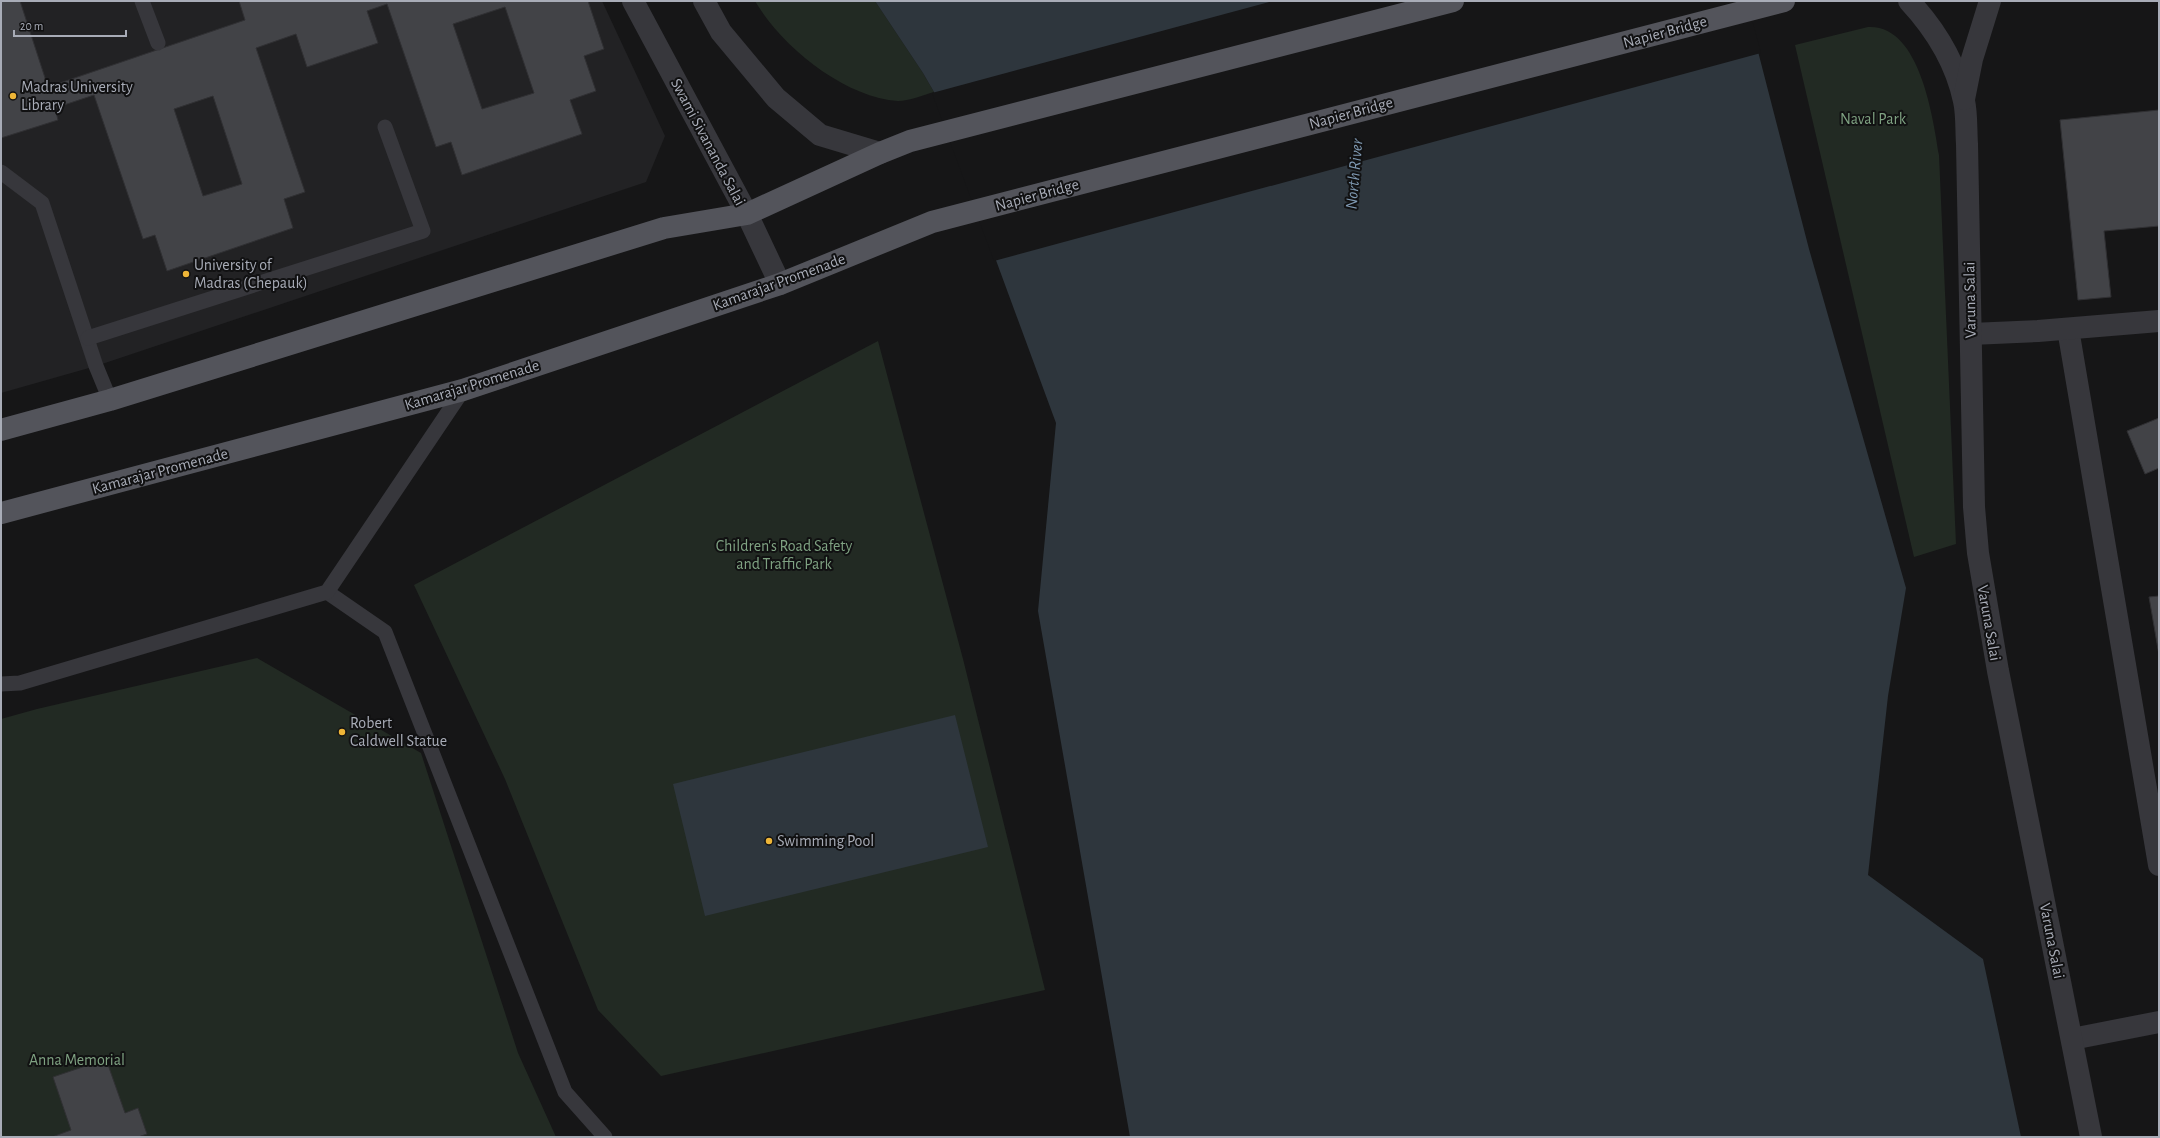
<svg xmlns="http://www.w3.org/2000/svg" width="2160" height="1138" font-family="'Alegreya Sans',sans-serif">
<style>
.built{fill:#222224}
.green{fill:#222a23}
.water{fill:#2e363d}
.pier{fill:#161617}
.building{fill:#424347;stroke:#303033;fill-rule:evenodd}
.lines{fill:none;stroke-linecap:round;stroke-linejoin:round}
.service{stroke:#37373c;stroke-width:15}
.minor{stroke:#37373c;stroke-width:22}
.tertiary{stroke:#37373c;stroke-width:22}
.primary{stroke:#53545b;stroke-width:22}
.poi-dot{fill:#eeb537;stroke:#111112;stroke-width:1.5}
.labels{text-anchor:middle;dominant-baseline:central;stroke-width:4;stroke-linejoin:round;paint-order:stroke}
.street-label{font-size:16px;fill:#a8acb7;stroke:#111112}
.poi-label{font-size:16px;fill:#a8acb7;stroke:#111112;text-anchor:start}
.park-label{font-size:16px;fill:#7fa282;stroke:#111112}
.water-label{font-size:17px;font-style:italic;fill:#7f99b2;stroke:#111112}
</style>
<rect width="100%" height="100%" fill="#161617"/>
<path class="built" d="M1 1H602L665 136 646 182 96 366 1 393Z"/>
<g class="green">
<path d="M755 1H875L923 73 934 92C923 95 909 101 898 101 844 97 782 47 755 1Z"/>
<path d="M1868 27C1920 24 1933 118 1939 155L1956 544 1914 557 1795 45Z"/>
<path d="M878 341 963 659 1045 990 661 1076 598 1010 505 779 414 585Z"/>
<path d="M257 658 421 753 518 1053 556 1137H1V719L37 709Z"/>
</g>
<g class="water">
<path d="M875 1H1745L1809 249 1906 588 1888 696 1868 875 1983 959 2021 1137H1130L1038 611 1056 423 934 92 923 73Z"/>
<path d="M955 715 988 847 705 916 673 784Z"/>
</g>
<path class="pier" d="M1273 1H1747L1761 53 994 261 932 93Z"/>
<g class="building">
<path d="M1 1H20L48 87 245 20 239 1H588L604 49 584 56 596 91 570 100 582 134 462 175 451 142 436 147 387 4 367 11 378 43 307 67 296 34 256 48 305 192 284 199 293 228 167 271 155 235 143 239 94 95 55 108 58 120 1 138ZM505 7 534 93 482 109 453 24ZM213 96 242 184 203 196 174 109Z"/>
<path d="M2159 110V226L2104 231 2111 297 2078 300 2060 120Z"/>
<path d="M2159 418V468L2145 474 2127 431Z"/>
<path d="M2159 596V655L2149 597Z"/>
<path d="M106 1059 125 1113 138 1108 147 1134 138 1137H52L71 1130 53 1077Z"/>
</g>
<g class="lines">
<g class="service">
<path d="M142 1 158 43"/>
<path d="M1 172 42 203 96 366 110 400"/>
<path d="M88 338 423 231 385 127"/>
<path d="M327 592 385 632 565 1092 605 1137"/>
<path d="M1 684 20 683 327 592 463 390"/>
</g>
<g class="minor">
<path d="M2068 329 2159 865"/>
<path d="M1971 334 2038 331 2159 321"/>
<path d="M2072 1039 2159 1022"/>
</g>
<g class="tertiary">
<path d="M633 1 747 214 780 284"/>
<path d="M704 1 721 32 776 98 820 135 880 153"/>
<path d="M1909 1C1935 29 1956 63 1964 101 1967 114 1966 130 1967 144L1974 507 1978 553 1998 671 2091 1137"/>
<path d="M1964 99 1972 59 1990 1"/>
</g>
<g class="primary">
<path d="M1 430 110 400 664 228 747 214 880 153 910 141 1453 1"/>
<path d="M1 513 463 390 780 284 932 222 1784 1"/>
</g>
</g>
<g class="poi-dot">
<circle cx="13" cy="96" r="4"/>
<circle cx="186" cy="274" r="4"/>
<circle cx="342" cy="732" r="4"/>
<circle cx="769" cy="841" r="4"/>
</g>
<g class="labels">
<g class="street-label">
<text transform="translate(1665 32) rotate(-15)">Napier Bridge</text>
<text transform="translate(1351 113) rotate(-15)">Napier Bridge</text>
<text transform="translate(708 142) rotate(62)">Swami Sivananda Salai</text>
<text transform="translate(1037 195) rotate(-15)">Napier Bridge</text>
<text transform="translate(779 282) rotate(-20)">Kamarajar Promenade</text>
<text transform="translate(1970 300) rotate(-91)">Varuna Salai</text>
<text transform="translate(472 385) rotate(-17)">Kamarajar Promenade</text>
<text transform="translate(160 471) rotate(-15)">Kamarajar Promenade</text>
<text transform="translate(1989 623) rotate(80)">Varuna Salai</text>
<text transform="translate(2052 941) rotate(79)">Varuna Salai</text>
</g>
<g class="poi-label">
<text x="21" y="87">Madras University<tspan x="21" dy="18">Library</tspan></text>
<text x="194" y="265">University of<tspan x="194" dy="18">Madras (Chepauk)</tspan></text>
<text x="350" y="723">Robert<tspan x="350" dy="18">Caldwell Statue</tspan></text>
<text x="777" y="841">Swimming Pool</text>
</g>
<g class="park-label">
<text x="1873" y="119">Naval Park</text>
<text x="784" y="546">Children's Road Safety<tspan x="784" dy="18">and Traffic Park</tspan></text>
<text x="77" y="1060">Anna Memorial</text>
</g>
<g class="water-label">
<text transform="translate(1354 174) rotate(-85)">North River</text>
</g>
</g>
<rect width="2160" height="1138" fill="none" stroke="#a8acb7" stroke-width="4"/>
<path d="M14 30v6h112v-6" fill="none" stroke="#a8acb7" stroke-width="2"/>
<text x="20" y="30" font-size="12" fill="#a8acb7" stroke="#111112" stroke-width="3" paint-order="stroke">20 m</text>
</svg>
